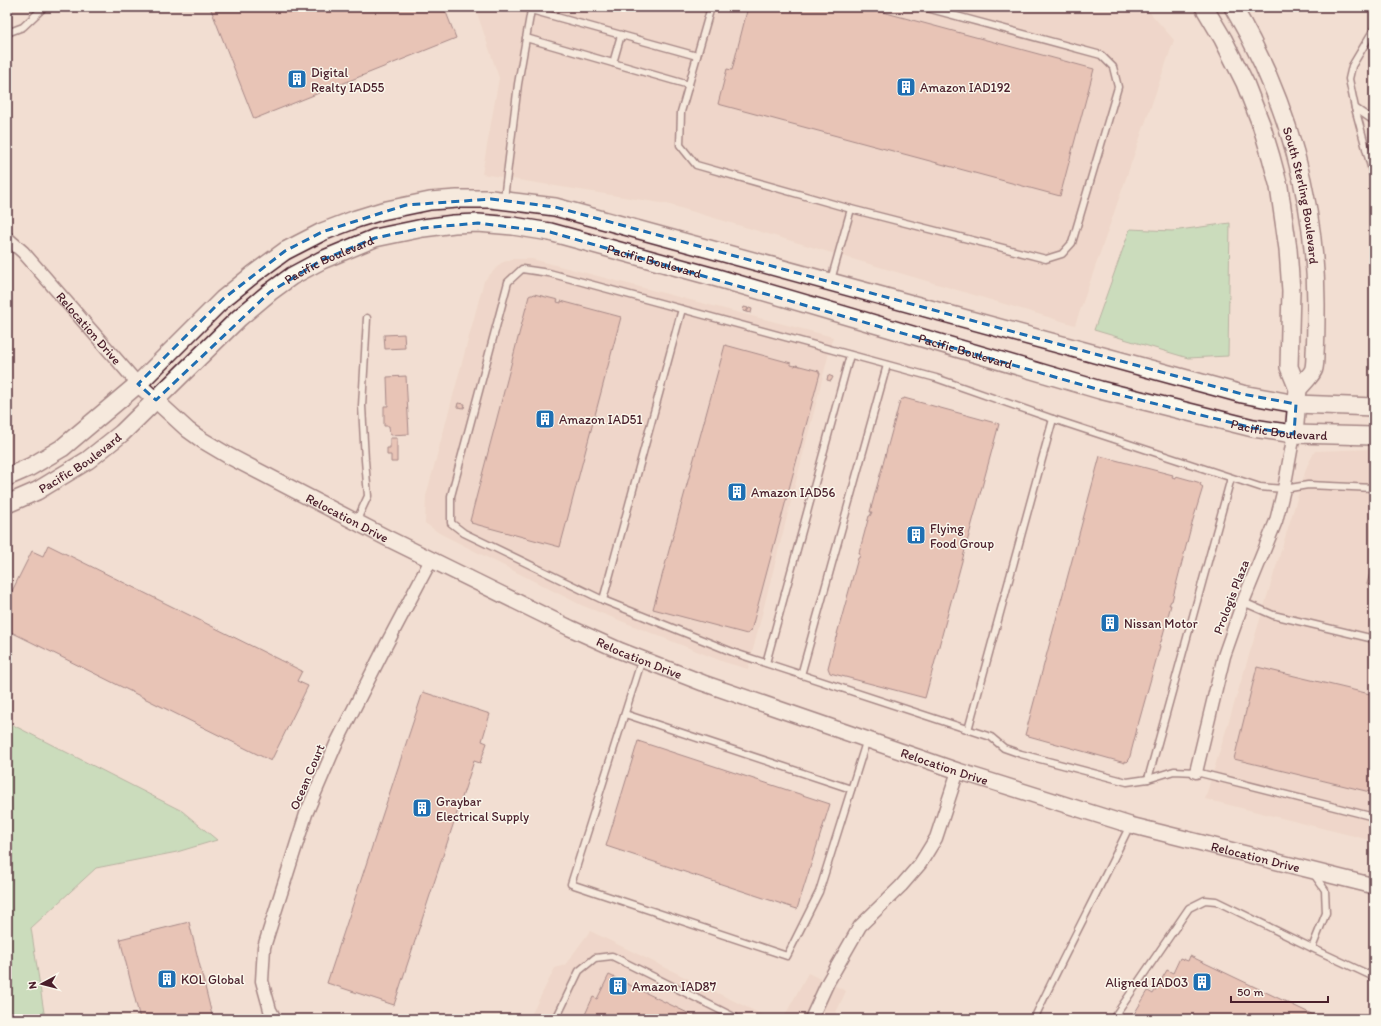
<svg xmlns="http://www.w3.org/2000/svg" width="1381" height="1026" font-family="Itim,sans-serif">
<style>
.built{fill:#ebcdc0}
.green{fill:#9bdaa3;stroke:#727c67}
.building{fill:#dca496;stroke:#4a1f2b}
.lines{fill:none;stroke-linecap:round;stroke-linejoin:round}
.service-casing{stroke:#4a1f2b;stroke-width:9}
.minor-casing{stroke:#4a1f2b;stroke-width:15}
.tertiary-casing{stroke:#4a1f2b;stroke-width:18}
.secondary-casing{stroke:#4a1f2b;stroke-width:20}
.service{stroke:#fbf7ec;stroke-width:6}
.minor{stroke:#fbf7ec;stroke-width:12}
.tertiary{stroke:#fbf7ec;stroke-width:15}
.secondary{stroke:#fbf7ec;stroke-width:17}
.marked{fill:none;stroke:#1f6fb2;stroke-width:3;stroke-dasharray:8 5;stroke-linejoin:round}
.labels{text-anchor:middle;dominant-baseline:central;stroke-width:3;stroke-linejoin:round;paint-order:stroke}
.poi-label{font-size:13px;fill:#4a1f2b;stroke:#fbf7ec;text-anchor:start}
.street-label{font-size:13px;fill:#4a1f2b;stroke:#fbf7ec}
</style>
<rect width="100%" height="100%" fill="#f2ded2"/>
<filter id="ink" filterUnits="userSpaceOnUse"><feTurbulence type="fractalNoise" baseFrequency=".025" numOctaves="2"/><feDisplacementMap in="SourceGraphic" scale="8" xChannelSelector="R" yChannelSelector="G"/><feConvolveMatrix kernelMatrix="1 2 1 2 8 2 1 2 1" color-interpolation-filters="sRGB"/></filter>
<g filter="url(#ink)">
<g class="built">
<path d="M475 7H1145L1174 40 1075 325 667 204 482 174 499 78Z"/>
<path d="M512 259H532L833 337 748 669 724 662 581 605 439 533 425 523 426 496 484 281 501 263Z"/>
<path d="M1374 449V841L1205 799 1307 466 1315 451Z"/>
<path d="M590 931 771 1019H529L555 968 565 965Z"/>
<path d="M808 973 846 991 833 1019H783Z"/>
</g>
<g class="green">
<path d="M1230 223 1228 356 1188 358 1094 330 1130 229 1172 231Z"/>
<path d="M7 722 182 811 217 840 177 852 96 868 31 928 45 1019H7Z"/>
</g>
<g class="building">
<path d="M210 7H444L456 38 254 119Z"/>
<path d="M748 7H864L1094 69 1060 196 718 104 727 69 732 70Z"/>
<path d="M534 294 558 300 557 302 561 303V301L621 317 560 547 471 523 472 522 470 521 529 296 531 295H533Z"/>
<path d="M744 307 748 308 746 312 743 311Z"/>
<path d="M749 308 752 309 751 313 747 312Z"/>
<path d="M404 334 405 348 385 349 384 335Z"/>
<path d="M725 345 791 363V365L795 366 796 365 819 371V373H820L751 631 747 634 653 609Z"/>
<path d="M828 375 833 377 831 381 827 380Z"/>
<path d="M406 376 409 434 390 435 389 426H384V406H388L387 377Z"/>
<path d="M904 398 999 424 925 698 830 673 828 668 836 637 837 638 838 634H837L858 558H859L860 554 859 553 869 516H870L872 512H870L900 401 902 399H904Z"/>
<path d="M458 403 465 404 464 408 457 407Z"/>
<path d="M390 438H397V462H391V455H387V448H390Z"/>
<path d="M1100 456 1173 475 1172 477 1176 478V476L1201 483 1200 485 1203 487 1192 523 1172 601H1171L1169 605H1171L1161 642H1160L1159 646H1160L1138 725H1137L1136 729H1137L1129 760 1127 762 1125 761V763L1025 735Z"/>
<path d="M48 545 302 671 297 681 308 686 271 761 7 630V601L32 551 43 556Z"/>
<path d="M1374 557V586L1367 584Z"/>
<path d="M1257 667 1374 695V793L1234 759Z"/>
<path d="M423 692 490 714 482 741 487 743 480 763 474 761 394 1005 327 983Z"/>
<path d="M638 741 830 804 797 909 606 846Z"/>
<path d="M189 922 213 1019H140L120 939Z"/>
<path d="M1190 956 1322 1019H1131L1148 991 1153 994 1167 970 1173 973 1180 958 1188 961Z"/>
<path d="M609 975 700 1019H583L593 997 597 999Z"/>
</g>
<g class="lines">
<g class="service-casing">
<g id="service">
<path d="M711 7 681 112 680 145 696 165 851 209 1046 259 1062 254 1072 243 1118 87 1113 67 1101 55 923 7"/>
<path d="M1374 29 1352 66 1349 79 1355 108 1374 178"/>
<path d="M7 33 23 27 42 9 41 7"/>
<path d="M526 38 689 85"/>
<path d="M613 63 621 35"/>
<path d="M1355 108 1374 121"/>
<path d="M504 199 518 84 531 10 697 56"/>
<path d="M831 280 851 209"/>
<path d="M1374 488 1308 485 1284 489 1260 487 1053 419 936 378 549 273 522 269 508 282 451 496V523L464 533 603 600 735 653 991 737 1004 748 1021 754 1127 782 1148 779 1174 771 1196 772 1374 817"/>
<path d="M356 522 368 496 365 460 362 406 367 318"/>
<path d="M603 600 682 309"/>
<path d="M1243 602 1273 615 1374 639"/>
<path d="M642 659 571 884 787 956 819 892 867 739"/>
<path d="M766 663 850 355"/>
<path d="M801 675 887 365"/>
<path d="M625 714 851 789"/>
<path d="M968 730 1053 419"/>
<path d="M1148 779 1231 478"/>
<path d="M1312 948 1326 913 1325 890 1313 873"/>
<path d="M556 1019 579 971 595 958 612 956 738 1019"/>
<path d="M1034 1019C1065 953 1099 890 1130 825"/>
<path d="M1113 1019 1189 908 1205 900 1216 901 1312 948 1374 977"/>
</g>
</g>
<g class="minor-casing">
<g id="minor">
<path id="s1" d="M7 238 23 252 138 384"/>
<path d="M1196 772 1224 656 1243 602 1276 521 1284 489 1294 434"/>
<path d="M275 1019 270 1010 262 981 264 947 306 814 336 744 384 649 431 560"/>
<path d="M811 1019 828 982 860 926 901 886 920 864 936 838 958 771"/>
</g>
</g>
<g class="tertiary-casing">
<g id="tertiary">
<path id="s2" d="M138 384 188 430 202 440 229 456 387 538 570 628 621 651 703 683 958 771 1130 825 1374 886"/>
</g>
</g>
<g class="secondary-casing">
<g id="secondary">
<path d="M1204 7 1223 39 1245 83 1261 124 1271 157 1279 187 1288 249 1291 291 1289 367 1298 389 1294 434"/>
<path id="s3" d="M1233 7C1287 98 1317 204 1316 310 1316 324 1316 338 1315 353 1315 357 1315 363 1314 368 1313 374 1302 384 1298 389"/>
<path d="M7 477 30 467 62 448 138 384 223 299 255 273 285 251 322 232 356 219 382 211 430 201 457 199H491L555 207 1242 394 1296 404 1374 407"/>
<path id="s4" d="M7 504 37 491 88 460 122 433 239 318 270 292 292 276 322 260 375 238 423 228 454 224 478 223 513 226 550 232 714 277 1100 390 1253 428 1294 434 1374 436"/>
</g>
</g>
<use href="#service" class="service"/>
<use href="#minor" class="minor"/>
<use href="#tertiary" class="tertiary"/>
<use href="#secondary" class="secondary"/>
</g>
</g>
<path d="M0 0H1381V1026H0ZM491 199 555 207 1242 394 1296 404 1294 434 1253 428 1100 390 550 232 478 223 423 228 375 238 322 260 270 292 156 400 138 384 223 299 285 251 322 232 406 205Z" fill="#f2ded2" fill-opacity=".55" fill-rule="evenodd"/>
<path class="marked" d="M491 199 555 207 1242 394 1296 404 1294 434 1253 428 1100 390 550 232 478 223 423 228 375 238 322 260 270 292 156 400 138 384 223 299 285 251 322 232 406 205Z"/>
<defs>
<g id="building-square" transform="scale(1)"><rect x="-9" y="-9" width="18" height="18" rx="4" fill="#1f6fb2" stroke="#fbf7ec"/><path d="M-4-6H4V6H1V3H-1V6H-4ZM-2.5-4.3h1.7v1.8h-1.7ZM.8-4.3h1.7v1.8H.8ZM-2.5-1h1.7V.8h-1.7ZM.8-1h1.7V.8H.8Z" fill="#fff"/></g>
</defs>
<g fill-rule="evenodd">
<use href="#building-square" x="297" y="79"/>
<use href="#building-square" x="906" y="87"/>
<use href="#building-square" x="545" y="419"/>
<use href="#building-square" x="737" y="492"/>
<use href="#building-square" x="916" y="535"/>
<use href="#building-square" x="1110" y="623"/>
<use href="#building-square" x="422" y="808"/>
<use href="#building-square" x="167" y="979"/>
<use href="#building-square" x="1202" y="982"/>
<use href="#building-square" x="618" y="986"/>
</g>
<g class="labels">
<g class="poi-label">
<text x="311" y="72">Digital<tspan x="311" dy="15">Realty IAD55</tspan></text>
<text x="920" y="87">Amazon IAD192</text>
<text x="559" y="419">Amazon IAD51</text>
<text x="751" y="492">Amazon IAD56</text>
<text x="930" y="528">Flying<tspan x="930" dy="15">Food Group</tspan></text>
<text x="1124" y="623">Nissan Motor</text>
<text x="436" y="801">Graybar<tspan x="436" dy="15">Electrical Supply</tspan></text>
<text x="181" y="979">KOL Global</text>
<text x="1188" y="982" text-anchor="end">Aligned IAD03</text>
<text x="632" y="986">Amazon IAD87</text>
</g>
<g class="street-label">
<text stroke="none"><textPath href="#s3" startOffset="202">South Sterling Boulevard</textPath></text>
<text stroke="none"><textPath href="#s4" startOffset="744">Pacific Boulevard</textPath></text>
<text stroke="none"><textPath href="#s4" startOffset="408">Pacific Boulevard</textPath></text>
<text stroke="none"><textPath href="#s1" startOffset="122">Relocation Drive</textPath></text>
<text stroke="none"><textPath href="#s4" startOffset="1068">Pacific Boulevard</textPath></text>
<text stroke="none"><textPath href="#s4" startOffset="1392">Pacific Boulevard</textPath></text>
<text stroke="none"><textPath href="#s4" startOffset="84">Pacific Boulevard</textPath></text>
<text stroke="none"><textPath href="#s2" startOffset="250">Relocation Drive</textPath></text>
<text transform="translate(1231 597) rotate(-69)">Prologis Plaza</text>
<text stroke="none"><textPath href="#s2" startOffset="574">Relocation Drive</textPath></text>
<text stroke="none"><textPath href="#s2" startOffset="898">Relocation Drive</textPath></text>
<text transform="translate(307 777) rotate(-67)">Ocean Court</text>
<text stroke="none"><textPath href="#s2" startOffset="1222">Relocation Drive</textPath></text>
</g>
</g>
<rect width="1381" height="1026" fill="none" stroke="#fbf7ec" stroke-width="24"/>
<rect x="12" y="12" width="1357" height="1002" fill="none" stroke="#4a1f2b" stroke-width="1.5" filter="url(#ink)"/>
<g transform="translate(42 984) rotate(263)" stroke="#fbf7ec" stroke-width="3" paint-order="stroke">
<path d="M0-3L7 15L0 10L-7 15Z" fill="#4a1f2b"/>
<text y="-6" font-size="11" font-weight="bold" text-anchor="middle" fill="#4a1f2b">N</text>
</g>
<path d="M1231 996v6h97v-6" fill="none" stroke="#4a1f2b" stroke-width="2"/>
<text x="1237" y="996" font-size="12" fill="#4a1f2b" stroke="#fbf7ec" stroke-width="3" paint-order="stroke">50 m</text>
</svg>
